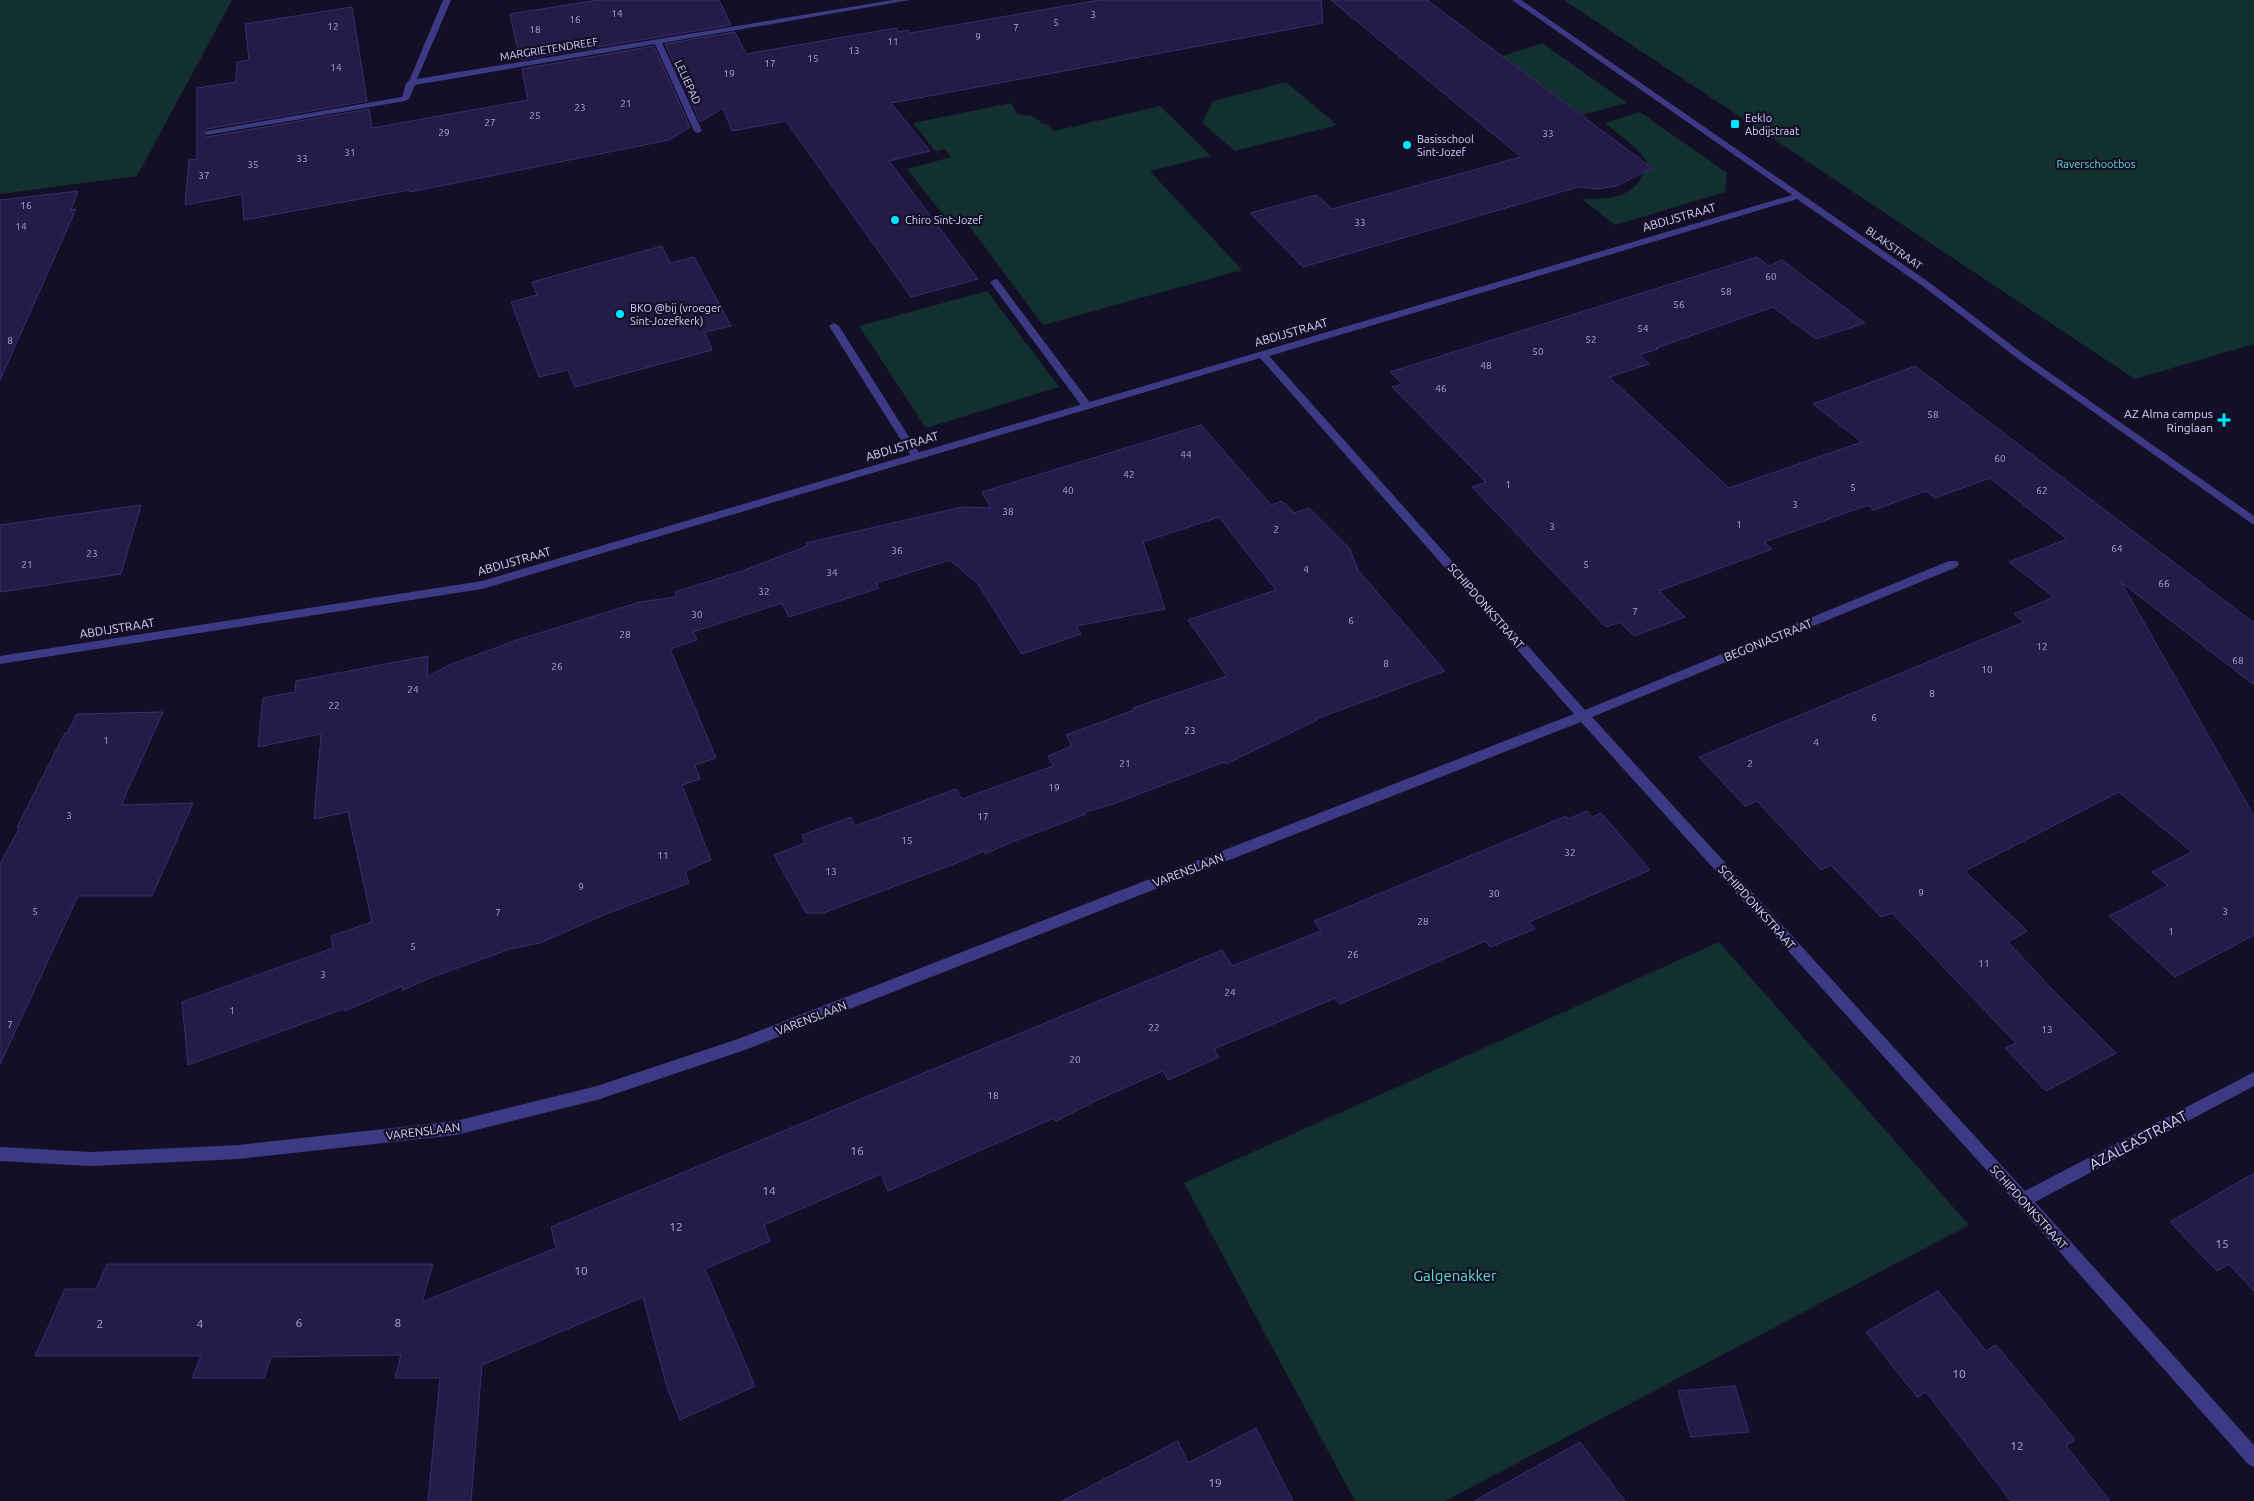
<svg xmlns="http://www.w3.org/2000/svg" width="2254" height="1501" font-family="Ubuntu,sans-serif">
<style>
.green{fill:#12302f}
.building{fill:#241b47;stroke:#3b2d73}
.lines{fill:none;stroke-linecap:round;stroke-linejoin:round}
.service{fill:#3d3a85;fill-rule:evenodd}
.minor{fill:#3d3a85;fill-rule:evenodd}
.poi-dot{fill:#00e5ff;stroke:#130f26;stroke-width:2}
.labels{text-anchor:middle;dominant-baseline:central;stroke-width:4.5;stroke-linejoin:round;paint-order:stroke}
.number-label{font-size:10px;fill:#aca6d1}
.far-street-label{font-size:11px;fill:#d9d4ff;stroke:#130f26}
.far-poi-label{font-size:11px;fill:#d9d4ff;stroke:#130f26;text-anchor:start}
.far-park-label{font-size:11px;fill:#5fe0c0;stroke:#130f26}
.street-label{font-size:12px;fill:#d9d4ff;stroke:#130f26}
.poi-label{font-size:12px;fill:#d9d4ff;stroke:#130f26;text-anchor:end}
.near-number-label{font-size:12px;fill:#aca6d1}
.near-street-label{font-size:15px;fill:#d9d4ff;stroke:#130f26}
.near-park-label{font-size:15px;fill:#5fe0c0;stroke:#130f26}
</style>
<rect width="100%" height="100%" fill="#130f26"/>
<g class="green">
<path d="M0 0H232L137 176 0 194Z"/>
<path d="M1564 0H2254V344L2135 379Z"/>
<path d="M1542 43 1627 103 1582 115 1502 56Z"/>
<path d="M1286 82 1337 125 1235 151 1202 123 1213 101Z"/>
<path d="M1011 103 1017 114 1032 116 1044 124H1046L1054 131 1160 106 1211 156 1150 171 1242 270 1043 325 967 223 952 226 907 169 951 157 945 149 935 151 913 123Z"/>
<path d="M1640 112 1727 173 1725 192 1615 225 1582 199C1612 200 1641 197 1647 161L1637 149 1605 123Z"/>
<path d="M987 291 1059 387 926 428 859 326Z"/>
<path d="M1719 942 1969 1225 1445 1501H1355L1184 1183Z"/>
</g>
<g class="building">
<path d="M598 0H719L731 25 520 60 510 14Z"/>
<path d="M1099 0H1321L1323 23 891 103 930 151 889 161 978 279 911 297 786 121 732 131 723 108 700 122 665 44 735 32 746 54 896 28 898 32 908 30 910 33Z"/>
<path d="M1331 0H1427L1652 168 1616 186 1598 189 1578 187 1303 267 1250 213 1316 195 1332 209 1521 157Z"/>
<path d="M352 7 367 101 207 129 201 134 207 137 369 109 372 128 528 100 522 69 654 46 690 127 669 140 410 192 409 190 244 220 242 194 185 205 189 160 197 159V88L236 82 237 62 249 60 245 24Z"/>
<path d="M78 191 71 210 76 209 0 380V200Z"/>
<path d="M662 246 670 263 694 257 731 326 705 332 712 350 575 387 568 370 539 377 511 302 537 295 532 282Z"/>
<path d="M1757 257 1769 266 1782 260 1865 323 1816 339 1773 307 1656 348 1658 349 1639 355 1649 364 1609 377 1729 488 1862 442 1813 404 1915 366 2254 623V685L2121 582 2254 816V935L2175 977 2109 916 2168 886 2152 872 2192 852 2119 792 1965 871 2027 931 2008 942 2048 985 2116 1053 2046 1091 2005 1048 2016 1043 1892 913 1881 917 1831 865 1821 870 1757 801 1745 806 1699 757 2024 622 2014 614 2054 597 2009 562 2067 539 1990 478 1935 498 1926 491 1874 510 1868 505 1764 542 1772 549 1659 591 1685 617 1634 636 1620 622 1606 627 1472 487 1486 482 1392 387 1402 384 1390 372Z"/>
<path d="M1201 425 1271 505 1282 501 1294 513 1309 508 1350 549 1358 570 1445 671 1316 719 1317 720 1226 764 1224 762 1113 804 1085 812 1086 814 1012 842 985 854 984 851 959 862 823 913H806L774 855 805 843 802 835 851 817 855 826 956 789 962 799 1053 766 1048 756 1072 746 1066 735 1134 710 1133 708 1227 676 1188 620 1276 590 1219 517 1143 542 1165 609 1076 626 1081 634 1022 654 978 584 950 560 876 583 879 588 789 617 782 603 693 632 697 640 670 649 716 758 695 765 700 779 682 785 711 860 685 871 689 883 606 914 540 943 510 949 435 976 403 990 402 986 345 1011 346 1008 188 1065 182 1002 333 948 331 936 372 922 348 812 314 819 321 734 258 747 263 698 295 692 296 681 428 656 427 677 449 665 517 640 640 602 676 597 675 592 742 571 807 546 806 543 962 507 991 508 982 492Z"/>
<path d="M141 505 121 574 0 592V525Z"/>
<path d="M163 712 121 805 193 803 152 896H78L0 1064V864L20 827H17L65 733H67L77 714Z"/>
<path d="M1587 811 1592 817 1601 813 1650 870 1529 922 1535 929 1490 947 1485 941 1340 1004 1335 998 1214 1049 1219 1057 1168 1080 1163 1071 1099 1099 1056 1121 1054 1118 888 1191 881 1174 764 1225 770 1241 705 1269 755 1386 680 1420 666 1384 643 1297 482 1365 471 1501H428L440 1378H395L401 1355 271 1357 264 1378H192L201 1356H35L65 1289H96L107 1264H433L422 1302 556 1248 551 1227 1222 950 1232 966 1321 931 1314 921 1566 816 1568 819Z"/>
<path d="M2254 1173V1291L2229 1264 2217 1271 2170 1222Z"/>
<path d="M1938 1291 1986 1351 1996 1345 2075 1440 2066 1446 2110 1501H2011L1926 1392 1917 1397 1866 1332Z"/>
<path d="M1735 1386 1749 1432 1691 1437 1678 1391Z"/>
<path d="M1256 1428 1293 1501H1062L1178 1441 1188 1463Z"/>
<path d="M1580 1442 1625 1501H1474Z"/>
</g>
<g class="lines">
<g class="service">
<path d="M995 279 998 280 1091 404V408H1083L990 282Z"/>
<path d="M834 323 839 326 921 456 920 458H912L911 456 829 326Z"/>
</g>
<g class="minor">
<path d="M443 0H451L417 79 893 0H910L662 43 702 131 698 133 694 131 655 44 415 85 409 99 405 101 207 135 203 133 207 131 402 97 406 83 409 81Z"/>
<path d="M1512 0H1521L1930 283 2027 357 2254 516V525L2021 361 1924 287 1797 199 1269 356 1585 710 1949 561H1957L1959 564 1957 567 1592 717 2025 1191 2254 1072V1086L2035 1202 2254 1445V1467L2248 1464 2018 1205 1581 722 745 1050 597 1100 456 1135 239 1159 91 1166 0 1161V1147L91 1152 239 1145 456 1121 597 1086 738 1039 1574 714 1260 358 482 589 0 664V656L482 581 1792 195Z"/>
</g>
</g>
<g class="poi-dot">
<rect x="1730" y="119" width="10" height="10" rx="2.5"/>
<circle cx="1407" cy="145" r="5"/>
<circle cx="895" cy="220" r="5"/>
<circle cx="620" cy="314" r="5"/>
<path d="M2221.5 412.5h5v5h5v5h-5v5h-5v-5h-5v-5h5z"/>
</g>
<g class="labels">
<g class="number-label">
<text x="617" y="13">14</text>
<text x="1093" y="14">3</text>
<text x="575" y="19">16</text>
<text x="1056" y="22">5</text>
<text x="333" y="26">12</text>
<text x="1016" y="27">7</text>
<text x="535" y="29">18</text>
<text x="978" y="36">9</text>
<text x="893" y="41">11</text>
<text x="854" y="50">13</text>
<text x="813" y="58">15</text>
<text x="770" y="63">17</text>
<text x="336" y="67">14</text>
<text x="729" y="73">19</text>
<text x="626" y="103">21</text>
<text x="580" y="107">23</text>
<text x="535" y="115">25</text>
<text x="490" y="122">27</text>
<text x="444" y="132">29</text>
<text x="1548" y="133">33</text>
<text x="350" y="152">31</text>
<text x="302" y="158">33</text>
<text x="253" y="164">35</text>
<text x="204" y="175">37</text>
<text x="26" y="205">16</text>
<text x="1360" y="222">33</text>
<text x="21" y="226">14</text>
<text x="1771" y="276">60</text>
<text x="1726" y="291">58</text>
<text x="1679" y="304">56</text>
<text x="1643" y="328">54</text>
<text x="1591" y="339">52</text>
<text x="10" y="340">8</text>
<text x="1538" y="351">50</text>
<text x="1486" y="365">48</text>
<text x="1441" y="388">46</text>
<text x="1933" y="414">58</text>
<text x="1186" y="454">44</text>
<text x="2000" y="458">60</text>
<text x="1129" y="474">42</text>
<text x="1508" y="484">1</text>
<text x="1853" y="487">5</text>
<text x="1068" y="490">40</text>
<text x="2042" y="490">62</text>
<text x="1795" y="504">3</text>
<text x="1008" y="511">38</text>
<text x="1739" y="524">1</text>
<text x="1552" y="526">3</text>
<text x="1276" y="529">2</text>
<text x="2117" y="548">64</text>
<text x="897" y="550">36</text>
<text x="92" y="553">23</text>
<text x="27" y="564">21</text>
<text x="1586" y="564">5</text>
<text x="1306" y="569">4</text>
<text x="832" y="572">34</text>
<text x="2164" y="583">66</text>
<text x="764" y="591">32</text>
<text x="1635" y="611">7</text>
<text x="697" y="614">30</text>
<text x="1351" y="620">6</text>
<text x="625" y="634">28</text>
<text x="2042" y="646">12</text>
<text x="2238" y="660">68</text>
<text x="1386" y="663">8</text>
<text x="557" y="666">26</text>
<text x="1987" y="669">10</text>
<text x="413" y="689">24</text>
<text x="1932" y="693">8</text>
<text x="334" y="705">22</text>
<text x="1874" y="717">6</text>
<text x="1190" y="730">23</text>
<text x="106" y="740">1</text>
<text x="1816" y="742">4</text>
<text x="1125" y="763">21</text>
<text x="1750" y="763">2</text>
<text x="1054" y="787">19</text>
<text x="69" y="815">3</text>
<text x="983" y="816">17</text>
<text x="907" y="840">15</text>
<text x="1570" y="852">32</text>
<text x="663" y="855">11</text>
<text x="831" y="871">13</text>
<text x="581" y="886">9</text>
<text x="1921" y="892">9</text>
<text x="1494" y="893">30</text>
<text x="35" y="911">5</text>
<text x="2225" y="911">3</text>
<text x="498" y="912">7</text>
<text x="1423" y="921">28</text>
<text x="2171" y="931">1</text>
<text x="413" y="946">5</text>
<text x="1353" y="954">26</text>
<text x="1984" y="963">11</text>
<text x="323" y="974">3</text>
<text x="1230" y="992">24</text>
<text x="232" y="1010">1</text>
<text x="10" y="1024">7</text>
<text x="1154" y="1027">22</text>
<text x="2047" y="1029">13</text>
<text x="1075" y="1059">20</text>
<text x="993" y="1095">18</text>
</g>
<g class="far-street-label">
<text transform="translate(549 49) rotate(-9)">MARGRIETENDREEF</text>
<text transform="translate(688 82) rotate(65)">LELIEPAD</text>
<text transform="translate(1894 248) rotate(35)">BLAKSTRAAT</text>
</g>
<g class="far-poi-label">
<text x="1745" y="118">Eeklo<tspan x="1745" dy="13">Abdijstraat</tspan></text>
<text x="1417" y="139">Basisschool<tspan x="1417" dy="13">Sint-Jozef</tspan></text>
<text x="905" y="220">Chiro Sint-Jozef</text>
<text x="630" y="308">BKO @bij (vroeger<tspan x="630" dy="13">Sint-Jozefkerk)</tspan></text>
</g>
<g class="far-park-label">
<text x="2096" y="164">Raverschootbos</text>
</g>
<g class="street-label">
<text transform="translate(1679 217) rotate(-16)">ABDIJSTRAAT</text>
<text transform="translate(1291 332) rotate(-16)">ABDIJSTRAAT</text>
<text transform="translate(902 446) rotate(-17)">ABDIJSTRAAT</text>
<text transform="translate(514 561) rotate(-16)">ABDIJSTRAAT</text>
<text transform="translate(1486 606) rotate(49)">SCHIPDONKSTRAAT</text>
<text transform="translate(117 628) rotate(-9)">ABDIJSTRAAT</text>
<text transform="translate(1768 640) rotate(-22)">BEGONIASTRAAT</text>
<text transform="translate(1188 870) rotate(-21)">VARENSLAAN</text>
<text transform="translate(1757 907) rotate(48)">SCHIPDONKSTRAAT</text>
<text transform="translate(811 1018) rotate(-21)">VARENSLAAN</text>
<text transform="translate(423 1131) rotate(-7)">VARENSLAAN</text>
<text transform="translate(2029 1207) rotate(48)">SCHIPDONKSTRAAT</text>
</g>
<g class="poi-label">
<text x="2213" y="413">AZ Alma campus<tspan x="2213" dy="14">Ringlaan</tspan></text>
</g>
<g class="near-number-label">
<text x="857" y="1150">16</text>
<text x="769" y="1190">14</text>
<text x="676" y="1226">12</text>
<text x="2222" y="1243">15</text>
<text x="581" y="1270">10</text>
<text x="299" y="1322">6</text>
<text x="398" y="1322">8</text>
<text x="100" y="1323">2</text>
<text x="200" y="1323">4</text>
<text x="1959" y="1373">10</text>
<text x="2017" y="1445">12</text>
<text x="1215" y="1482">19</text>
</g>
<g class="near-street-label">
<text transform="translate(2138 1140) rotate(-28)">AZALEASTRAAT</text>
</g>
<g class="near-park-label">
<text x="1455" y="1275">Galgenakker</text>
</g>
</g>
</svg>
